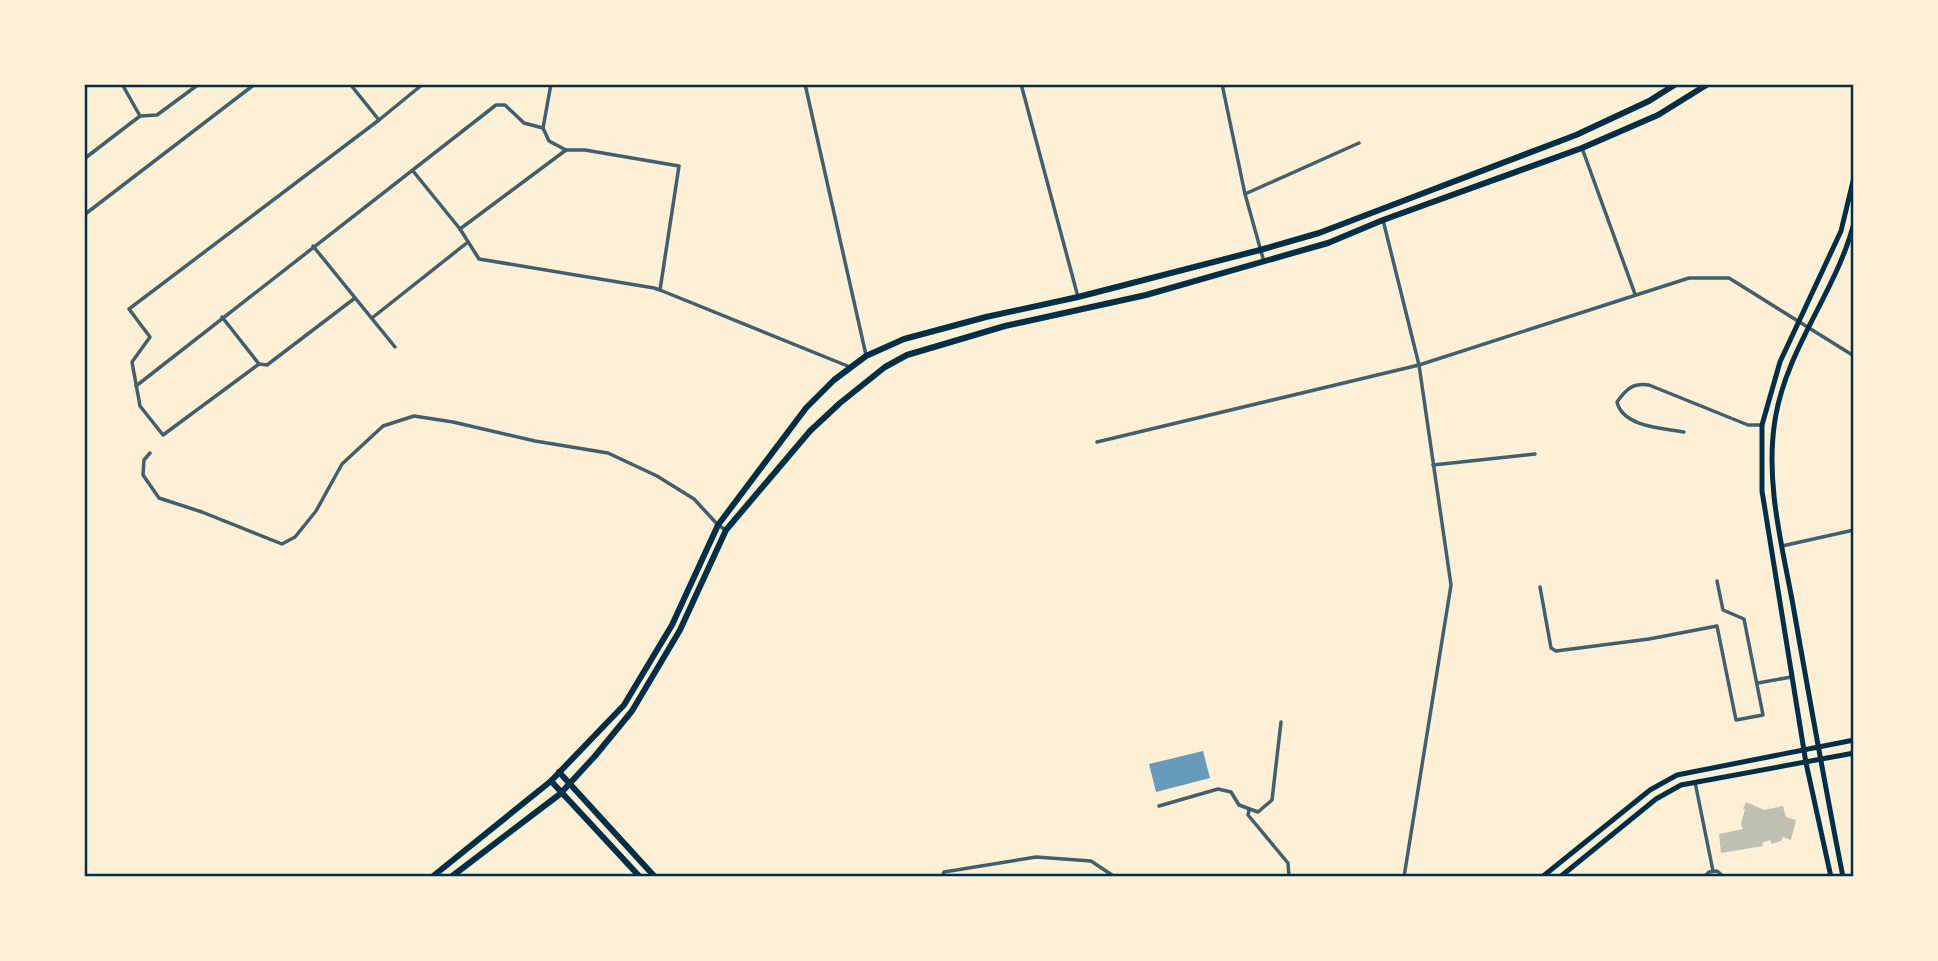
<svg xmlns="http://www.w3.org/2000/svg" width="1938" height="961" font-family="'Fira Sans',sans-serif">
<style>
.water{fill:#669bbc}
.building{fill:#bec0b2}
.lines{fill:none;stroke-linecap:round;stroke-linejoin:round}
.minor{stroke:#3f606c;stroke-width:3.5}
.secondary{stroke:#003049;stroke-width:5}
.primary{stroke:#003049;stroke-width:6}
.neatline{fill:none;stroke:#003049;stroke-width:2.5}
</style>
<rect width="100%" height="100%" fill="#fdf0d5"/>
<path class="water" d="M1203 751 1210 778 1156 792 1149 764Z"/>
<path class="building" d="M1746 802 1764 810 1783 806 1786 817 1796 820 1791 840 1783 837 1781 841 1772 844 1770 840 1762 843 1763 846 1721 853 1719 834 1743 829 1741 824 1745 809H1743Z"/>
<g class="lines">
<g class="minor">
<path d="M122 84 140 116"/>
<path d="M350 84 379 120"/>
<path d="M551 84 543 128 549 141 566 150"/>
<path d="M805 84 866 355"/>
<path d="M1021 84 1078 297"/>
<path d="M1222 84 1245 194 1264 262"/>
<path d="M1582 148 1635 294"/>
<path d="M84 159 140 116 157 115 199 84"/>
<path d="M413 171 460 229"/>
<path d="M1245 194 1359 143"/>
<path d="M84 215 255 84"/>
<path d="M1383 220 1419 365 1451 585 1404 877"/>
<path d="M313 246 395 347"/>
<path d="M660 290 679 166 585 150H566L460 229 479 259 654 288 660 290 850 367"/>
<path d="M355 298 267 365 259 364 163 435 140 406 132 362 150 337 129 309 379 120 423 84"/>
<path d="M222 317 259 364"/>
<path d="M372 318 468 242"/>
<path d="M136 386 496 105H505L524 123 543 128"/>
<path d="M1684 432C1662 428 1623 427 1617 402 1627 388 1633 383 1649 385L1748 425H1762"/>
<path d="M1097 442 1419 365 1689 278H1729L1854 356"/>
<path d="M150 453 144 460 143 475 159 498 202 512 282 544 295 537 316 511 342 464 383 426 414 416 453 422 535 441 608 453 657 476 694 499 718 525 726 530"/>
<path d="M1433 465 1535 454"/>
<path d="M1782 546 1854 530"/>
<path d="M1540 587 1551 648 1556 651 1649 639 1717 626 1736 720 1763 715 1744 619 1723 610 1717 581"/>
<path d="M1758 683 1791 677"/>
<path d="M1695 782 1713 871"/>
<path d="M1159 806 1218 789 1231 792 1239 805 1258 812 1272 800 1281 722"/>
<path d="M1249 810 1248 815 1288 863 1289 877"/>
<path d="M942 877 944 872 1036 857 1091 861 1115 877"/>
<path d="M1704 877 1709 872 1717 871 1724 877"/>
</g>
<g class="secondary">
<path d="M1542 877 1650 790 1677 775 1854 740"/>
<path d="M1560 877 1656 799 1681 785 1854 753"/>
<path d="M1831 877 1806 763 1762 491V425L1780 362 1841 231 1854 177"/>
<path d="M1843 877C1825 786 1809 696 1793 605 1782 545 1765 482 1775 420 1786 349 1836 292 1854 223"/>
</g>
<g class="primary">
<path d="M559 772 655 877"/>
<path d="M551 781 640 877"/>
<path d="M432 877 551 781 624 705 672 625 718 525 806 408 834 380 866 356 904 339 986 317 1078 297 1260 250 1319 233 1576 135 1649 101 1676 84"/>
<path d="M451 877 560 794 595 756 632 711 680 630 726 530 810 431 840 403 885 367 907 355 1005 326 1146 295 1328 243 1383 220 1582 148 1658 115 1708 84"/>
</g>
</g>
<rect width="1938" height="961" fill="none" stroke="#fdf0d5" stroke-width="172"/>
<rect x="86" y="86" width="1766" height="789" class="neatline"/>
</svg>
